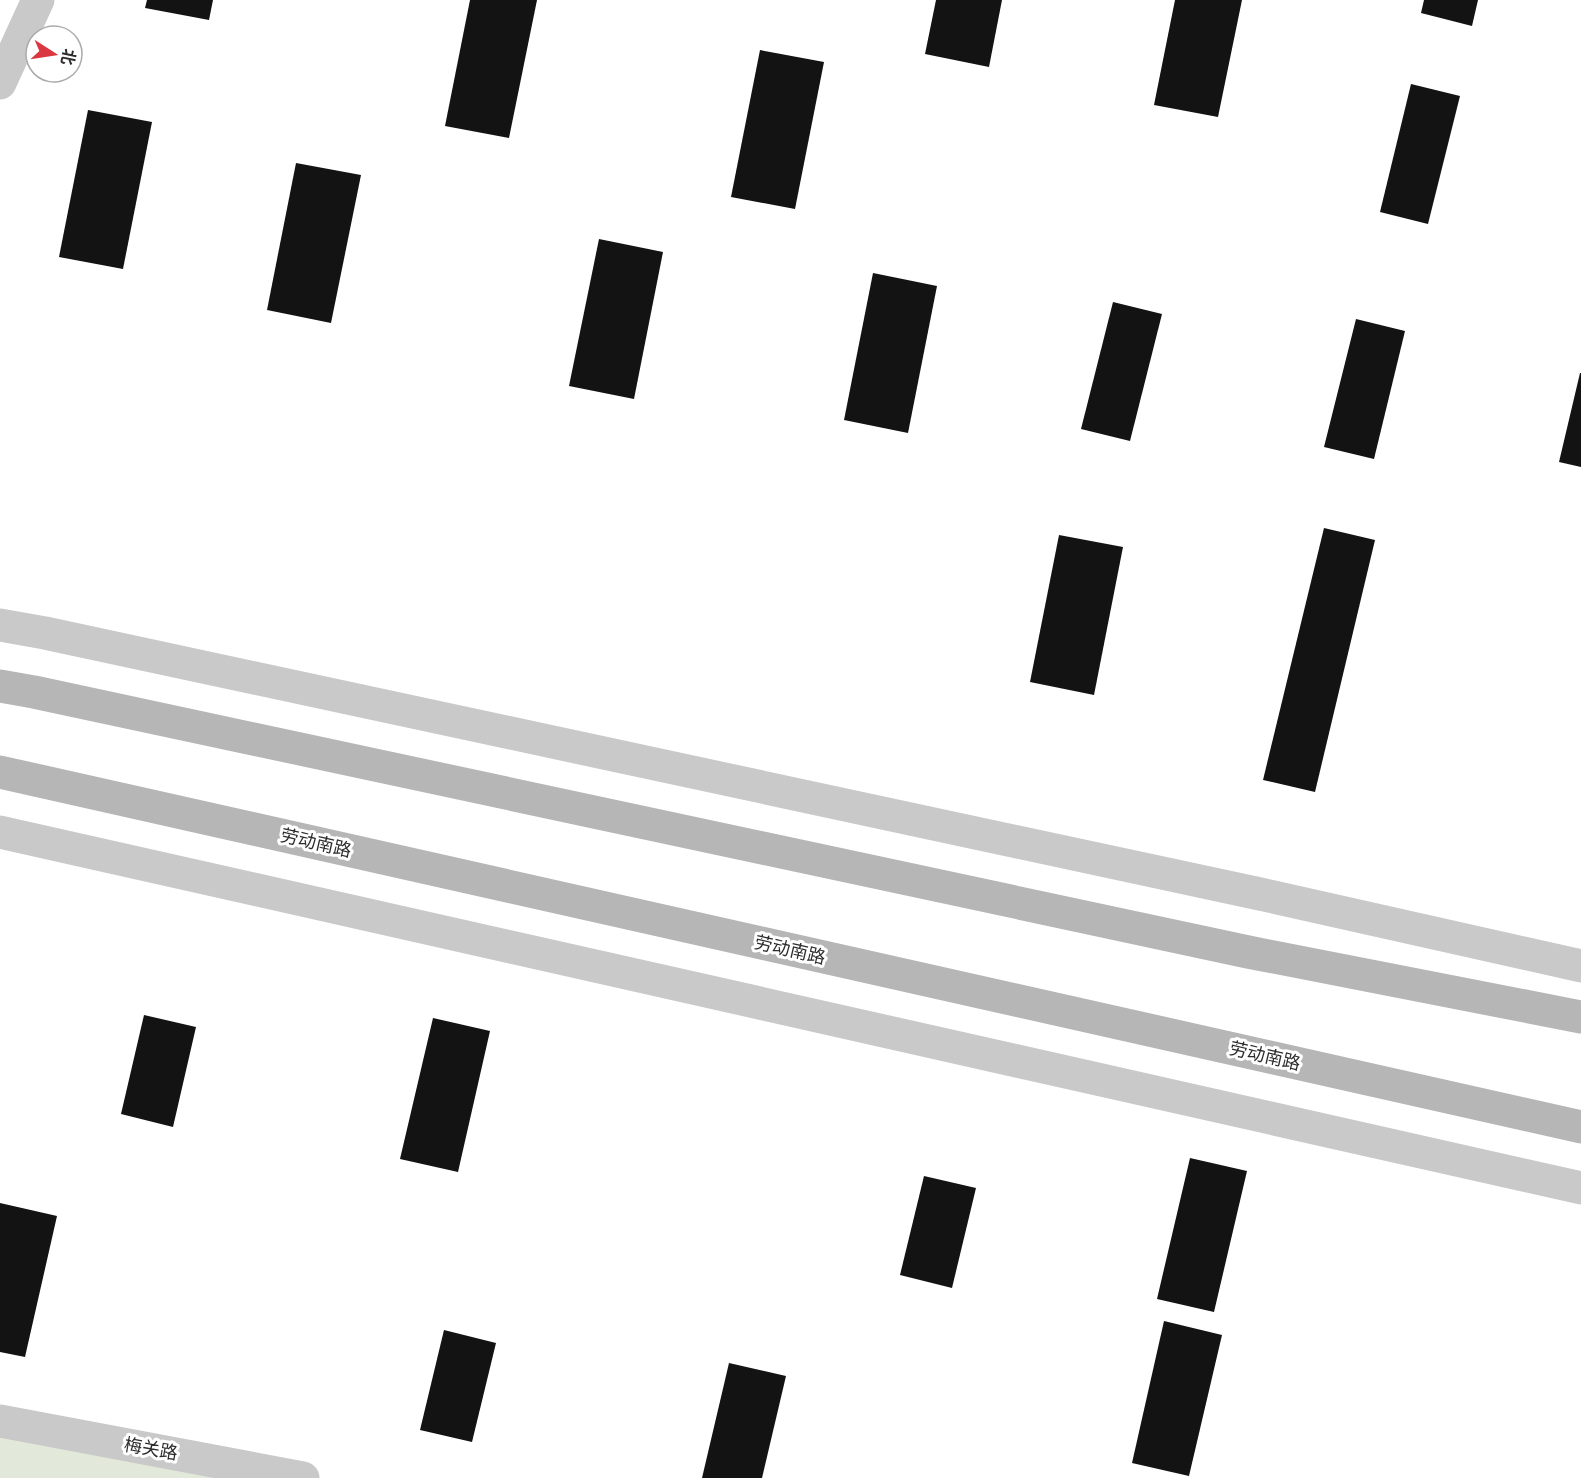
<svg xmlns="http://www.w3.org/2000/svg" width="1581" height="1478" font-family="'DM Sans','Noto Sans SC',sans-serif">
<style>
.green{fill:#e2e9da}
.building{fill:#131313}
.lines{fill:none;stroke-linecap:round;stroke-linejoin:round}
.minor{stroke:#c9c9c9;stroke-width:33}
.tertiary{stroke:#c9c9c9;stroke-width:33}
.secondary{stroke:#b6b6b6;stroke-width:33}
.labels{text-anchor:middle;dominant-baseline:central;stroke-width:6;stroke-linejoin:round;paint-order:stroke}
.street-label{font-size:18px;fill:#2c2c2c;stroke:#fff}
</style>
<rect width="100%" height="100%" fill="#fff"/>
<path class="green" d="M0 1421 303 1478H0Z"/>
<g class="building">
<path d="M147 0H213L209 20 145 8Z"/>
<path d="M470 0H537L509 138 445 126Z"/>
<path d="M936 0H1002L989 67 925 54Z"/>
<path d="M1175 0H1242L1218 117 1154 105Z"/>
<path d="M1424 0H1478L1472 26 1421 13Z"/>
<path d="M760 50 824 62 795 209 731 197Z"/>
<path d="M1411 84 1460 96 1428 224 1380 212Z"/>
<path d="M88 110 152 122 123 269 59 257Z"/>
<path d="M296 163 361 175 331 323 267 310Z"/>
<path d="M599 239 663 252 634 399 569 386Z"/>
<path d="M873 273 937 286 908 433 844 420Z"/>
<path d="M1113 302 1162 314 1130 441 1081 429Z"/>
<path d="M1356 319 1405 331 1374 459 1324 447Z"/>
<path d="M1580 373H1581V467L1559 462Z"/>
<path d="M1324 528 1375 540 1315 792 1263 780Z"/>
<path d="M1059 535 1123 547 1094 695 1030 682Z"/>
<path d="M144 1015 196 1027 173 1127 121 1114Z"/>
<path d="M433 1018 490 1031 458 1172 400 1159Z"/>
<path d="M1190 1158 1247 1171 1214 1312 1157 1299Z"/>
<path d="M924 1176 976 1188 952 1288 900 1275Z"/>
<path d="M0 1203 57 1216 25 1357 0 1352Z"/>
<path d="M1164 1321 1222 1335 1189 1476 1132 1463Z"/>
<path d="M444 1330 496 1343 472 1442 420 1430Z"/>
<path d="M729 1363 786 1376 762 1478H702Z"/>
</g>
<g class="lines">
<path class="minor" d="M0 1421 303 1478"/>
<g class="tertiary">
<path d="M0 83 38 0"/>
<path d="M0 625 45 633 1260 894 1581 966"/>
<path d="M0 832 1581 1188"/>
</g>
<g class="secondary">
<path d="M0 686 34 692 1248 952 1581 1017"/>
<path d="M0 772 1581 1127"/>
</g>
</g>
<g class="labels">
<g class="street-label">
<text transform="translate(316 843) rotate(13)">劳动南路</text>
<text transform="translate(790 950) rotate(13)">劳动南路</text>
<text transform="translate(1265 1056) rotate(13)">劳动南路</text>
<text transform="translate(151 1449) rotate(10)">梅关路</text>
</g>
</g>
<g transform="translate(54 54) rotate(102)"><circle r="28" fill="#ffffff" stroke="#ababab" stroke-width="1.5"/>
<path d="M0-4.5L10 22L0 15L-10 22Z" fill="#da3740"/>
<text y="-9" font-size="16" font-weight="bold" text-anchor="middle" fill="#2c2c2c">北</text>
</g>
</svg>
